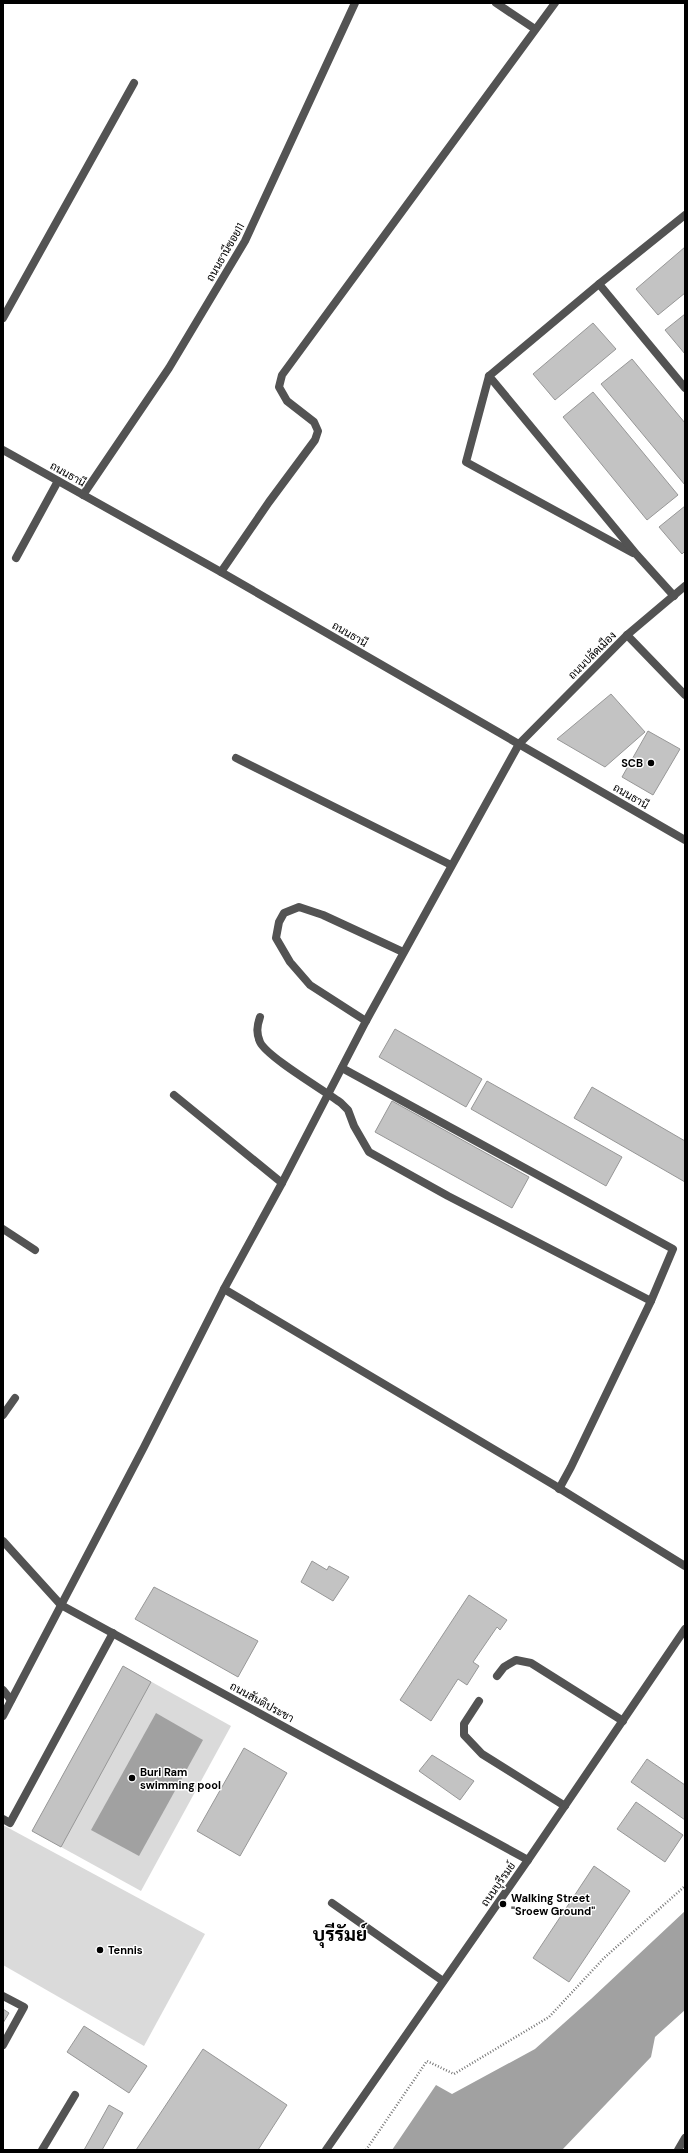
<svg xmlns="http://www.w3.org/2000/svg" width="688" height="2153" font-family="'DM Sans',Sarabun,sans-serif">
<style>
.green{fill:#dadada}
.water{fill:#a1a1a1}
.building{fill:#c3c3c3;stroke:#979797}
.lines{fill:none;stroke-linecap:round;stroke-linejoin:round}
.path{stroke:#757575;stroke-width:2.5;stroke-dasharray:1 2;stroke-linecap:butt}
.service{stroke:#535353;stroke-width:8}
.minor{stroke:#535353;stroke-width:8}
.tertiary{stroke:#535353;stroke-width:8}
.poi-dot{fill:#000;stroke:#fff;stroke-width:1.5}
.labels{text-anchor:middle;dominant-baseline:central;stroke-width:3;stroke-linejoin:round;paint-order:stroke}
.street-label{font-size:11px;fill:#000;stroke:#fff}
.poi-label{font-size:11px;font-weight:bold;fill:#000;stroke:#fff;text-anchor:start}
.town-label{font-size:19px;font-weight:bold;fill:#000;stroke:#fff}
</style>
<rect width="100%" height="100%" fill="#fff"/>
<g class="green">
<path d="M123 1666 231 1726 141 1891 32 1831Z"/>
<path d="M3 1825 205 1934 144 2046 3 1965Z"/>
</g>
<g class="water">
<path d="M156 1713 203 1740 139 1856 91 1830Z"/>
<path d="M685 1911V2010L655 2037 651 2057 562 2150H392L436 2085 452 2094 535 2049 591 1999Z"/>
</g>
<g class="building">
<path d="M685 247V293L658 315 636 289Z"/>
<path d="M685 314V354L665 330Z"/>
<path d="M593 323 616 349 555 400 533 374Z"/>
<path d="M632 359 685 423V485L601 384Z"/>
<path d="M593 392 678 495 647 520 563 417Z"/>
<path d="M685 506V551L682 554 659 527Z"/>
<path d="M611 694 645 732 605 767 557 739Z"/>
<path d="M648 731 680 749 653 795 622 777Z"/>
<path d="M395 1029 482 1079 466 1107 379 1057Z"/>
<path d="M487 1081 622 1157 606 1186 471 1109Z"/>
<path d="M592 1087 685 1141V1182L574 1118Z"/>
<path d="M392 1101 529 1177 512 1208 375 1132Z"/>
<path d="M312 1561 327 1570 329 1566 349 1577 333 1601 301 1582Z"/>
<path d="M154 1587 258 1641 238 1677 135 1619Z"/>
<path d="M469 1595 507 1620 500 1630 497 1627 473 1662 479 1666 467 1685 458 1679 431 1721 400 1700Z"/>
<path d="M123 1666 151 1682 61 1847 32 1831Z"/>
<path d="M244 1748 287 1773 240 1856 197 1831Z"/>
<path d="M432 1755 474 1781 460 1800 419 1771Z"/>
<path d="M647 1759 685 1785V1820L631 1782Z"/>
<path d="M636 1802 683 1835 665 1862 617 1829Z"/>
<path d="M594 1866 630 1891 569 1982 533 1958Z"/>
<path d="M3 2009 9 2013 3 2023Z"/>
<path d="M84 2026 147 2066 129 2093 67 2052Z"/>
<path d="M203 2049 287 2105 258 2150H136Z"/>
<path d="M109 2105 123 2113 102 2150H84Z"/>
</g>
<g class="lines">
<path class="path" d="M366 2150 427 2061 454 2074 549 2017 604 1958 685 1886"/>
<g class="service">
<path d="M599 284 685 388"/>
<path d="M489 376 466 462 633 553"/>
<path d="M16 558 58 481"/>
<path d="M674 596 637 555 489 376 599 284 685 215"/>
<path d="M236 758 451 865"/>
<path d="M260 1017C257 1026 256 1033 260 1042 267 1057 325 1091 341 1103L348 1110 354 1126 369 1152 448 1196 651 1301"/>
<path d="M366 1021 310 985 290 962 276 938 279 922 284 913 299 907 323 915 403 952"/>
<path d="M342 1068 673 1249 651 1301 571 1467 559 1489"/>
<path d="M174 1095 282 1183"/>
<path d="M3 1229 35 1250"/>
<path d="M3 1415 15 1398"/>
<path d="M497 1676 504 1667 516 1660 531 1663 623 1721"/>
<path d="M479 1701 464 1724V1735L482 1754 565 1806"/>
<path d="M3 1819 10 1823 113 1633"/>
<path d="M332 1903 443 1981"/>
<path d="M3 1996 24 2007 3 2045"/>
<path d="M42 2150 75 2095"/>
</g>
<g class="minor">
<path d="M496 3 535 29"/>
<path d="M3 318 134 83"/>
<path d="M83 495 169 368 245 241 355 3"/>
<path d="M221 572 269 502 315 440 318 431 314 422 287 401 279 387 282 375 555 3"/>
<path d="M627 635 685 695"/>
<path d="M519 744 627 635 685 586"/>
<path d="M224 1289 554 1485 685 1566"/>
<path d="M3 1541 61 1605 528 1860"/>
<path d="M3 1690 11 1700"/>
<path d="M326 2150 528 1860 685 1629"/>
<path d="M678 2150 685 2138"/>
</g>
<g class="tertiary">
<path d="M3 450 221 572 685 840"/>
<path d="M3 1716 144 1447 224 1289 282 1183 366 1021 519 744"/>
</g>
</g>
<g class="poi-dot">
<circle cx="651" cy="763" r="4"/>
<circle cx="132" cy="1778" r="4"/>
<circle cx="503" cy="1904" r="4"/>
<circle cx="100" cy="1950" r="4"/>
</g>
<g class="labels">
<g class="street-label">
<text transform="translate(225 252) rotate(-60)">ถนนธานีซอย11</text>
<text transform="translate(68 474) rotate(29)">ถนนธานี</text>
<text transform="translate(350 634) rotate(30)">ถนนธานี</text>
<text transform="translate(592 655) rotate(-45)">ถนนปลัดเมือง</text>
<text transform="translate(631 796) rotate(30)">ถนนธานี</text>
<text transform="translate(262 1702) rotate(29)">ถนนสันติประชา</text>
<text transform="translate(498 1884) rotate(-55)">ถนนบุรีรมย์</text>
</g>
<g class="poi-label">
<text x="643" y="763" text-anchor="end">SCB</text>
<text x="140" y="1772">Buri Ram<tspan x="140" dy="13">swimming pool</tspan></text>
<text x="511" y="1898">Walking Street<tspan x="511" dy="13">"Sroew Ground"</tspan></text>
<text x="108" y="1950">Tennis</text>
</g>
<g class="town-label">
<text x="340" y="1934">บุรีรัมย์</text>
</g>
</g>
<rect width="688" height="2153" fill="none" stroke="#000000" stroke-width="8"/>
</svg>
